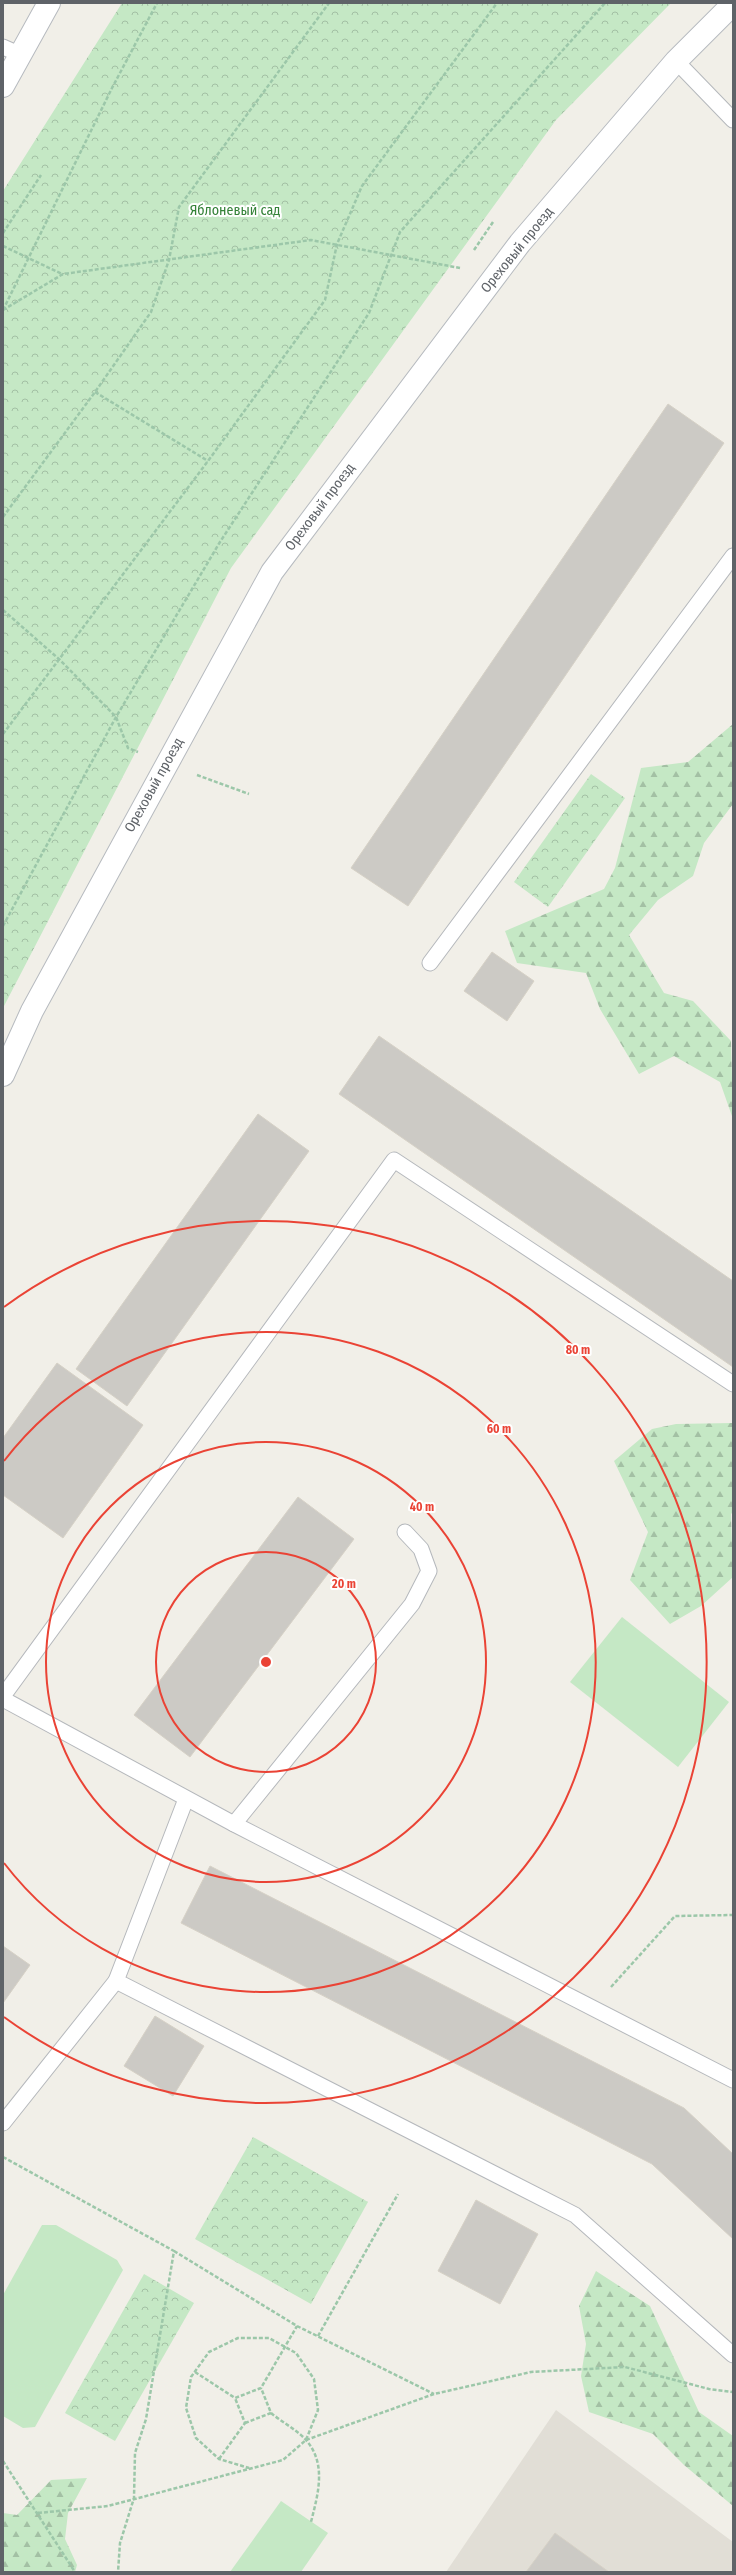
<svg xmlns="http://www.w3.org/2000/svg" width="736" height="2575" font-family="'Fira Sans Condensed',sans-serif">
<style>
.education{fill:#e1ded6}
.forest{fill:url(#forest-firs)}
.park{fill:url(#park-crowns)}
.pitch{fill:#c5e8c5}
.building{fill:#cccac5;stroke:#d6d1c6}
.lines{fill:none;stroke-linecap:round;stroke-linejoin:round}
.lane-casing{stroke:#b5b8bc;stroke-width:17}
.secondary-casing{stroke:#b6babf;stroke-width:24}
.path{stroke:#9cc7a9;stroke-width:2.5;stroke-dasharray:4 2;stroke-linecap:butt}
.lane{stroke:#fff;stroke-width:15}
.secondary{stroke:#fff;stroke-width:22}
.ring{fill:none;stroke:#ea4335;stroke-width:2}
.labels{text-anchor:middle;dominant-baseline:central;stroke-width:4;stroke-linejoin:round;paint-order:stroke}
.park-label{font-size:14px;fill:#348238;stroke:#fff}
.street-label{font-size:14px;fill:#5f6368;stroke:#fff}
.centre{fill:#ea4335;stroke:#fff;stroke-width:2}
.ring-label{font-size:12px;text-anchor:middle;font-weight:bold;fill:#ea4335;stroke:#fff;stroke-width:4;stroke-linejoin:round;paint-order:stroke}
</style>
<defs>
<pattern id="forest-firs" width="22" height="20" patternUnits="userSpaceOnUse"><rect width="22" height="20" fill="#c5e8c5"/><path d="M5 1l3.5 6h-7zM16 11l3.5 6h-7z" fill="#a3c0a4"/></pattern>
<pattern id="park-crowns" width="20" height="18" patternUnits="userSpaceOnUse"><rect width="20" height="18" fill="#c5e8c5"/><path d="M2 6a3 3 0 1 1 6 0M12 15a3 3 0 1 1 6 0" fill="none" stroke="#a3c0a4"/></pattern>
</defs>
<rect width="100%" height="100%" fill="#f1efe8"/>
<path class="education" d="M556 2410 733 2542V2572H446Z"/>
<g class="forest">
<path d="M733 724V804L704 843 693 876 658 900 629 935 664 993 693 1001 731 1041 733 1119 720 1082 674 1056 639 1074 600 1009 586 973 517 963 505 931 604 889 615 868 641 768 688 762Z"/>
<path d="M733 1423V1512L731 1514 733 1577 701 1606 670 1624 630 1580 648 1532 614 1461 652 1429 676 1424Z"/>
<path d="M596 2271 650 2306 699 2412 733 2436V2506L684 2465 653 2434 589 2412 581 2376 586 2344 579 2306Z"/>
<path d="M87 2478 68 2513 65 2539 77 2565 75 2572H3V2513L17 2515 51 2480Z"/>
</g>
<g class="park">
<path d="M122 3H671L556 120 231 568 3 1008V191Z"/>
<path d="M591 774 625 798 548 907 514 882Z"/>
<path d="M253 2137 368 2202 311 2304 195 2239Z"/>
<path d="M144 2274 194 2303 115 2441 65 2413Z"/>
</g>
<g class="pitch">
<path d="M622 1617 729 1702 678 1767 570 1682Z"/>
<path d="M42 2225H56L117 2260 123 2270 35 2427 23 2428 3 2416V2295Z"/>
<path d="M281 2501 328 2533 301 2572H230Z"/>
</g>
<g class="building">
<path d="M668 404 724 443 408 906 351 868Z"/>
<path d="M492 952 534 981 507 1021 464 991Z"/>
<path d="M379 1036 733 1281V1367L339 1094Z"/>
<path d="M258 1114 309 1151 127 1406 76 1369Z"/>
<path d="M57 1363 143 1425 63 1538 3 1495V1438Z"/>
<path d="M298 1497 354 1539 190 1757 134 1715Z"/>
<path d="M210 1866 684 2108 733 2154V2239L652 2164 181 1923Z"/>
<path d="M3 1946 30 1965 3 2003Z"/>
<path d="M155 2016 204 2046 173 2096 124 2066Z"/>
<path d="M476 2200 538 2234 500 2304 438 2271Z"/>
<path d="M555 2533 609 2572H526Z"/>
</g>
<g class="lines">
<g class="lane-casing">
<g id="lane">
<path d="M3 47 21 55"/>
<path d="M676 61 733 120"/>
<path d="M430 963 733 556"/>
<path d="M3 1696 394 1160 733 1384"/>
<path d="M3 1699 234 1824 733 2080"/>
<path d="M186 1799 116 1981 575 2215 733 2355"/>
<path d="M234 1824 412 1604 429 1571 421 1549 405 1532"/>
<path d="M3 2123 116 1981"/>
</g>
</g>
<g class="secondary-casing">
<g id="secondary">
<path d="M3 86 49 3"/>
<path d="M3 1075 32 1011 272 572 520 243 676 61 733 4"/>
</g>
</g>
<g class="path">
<path d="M3 233 41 175"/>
<path d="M3 246 62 274"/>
<path d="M474 250 493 222"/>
<path d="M3 310 63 274 311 240 460 268"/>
<path d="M3 310 112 88 157 3"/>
<path d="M95 392 208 461"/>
<path d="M3 517 95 392 151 312 169 260 179 207 329 3"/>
<path d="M3 610 60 660 116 717 128 748 138 752"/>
<path d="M3 734 208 461 325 300 337 244 362 186 497 3"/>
<path d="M197 775 249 794"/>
<path d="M3 926 116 717 220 542 369 313 400 232 605 3"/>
<path d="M611 1987 675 1916 733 1915"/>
<path d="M3 2157 174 2251 146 2419 135 2453 134 2498 120 2543 118 2572"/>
<path d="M174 2251 297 2326 434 2394"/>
<path d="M318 2336 398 2194"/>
<path d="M195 2372 235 2398 261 2388 297 2326"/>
<path d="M271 2413C282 2422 297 2430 306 2440 327 2464 318 2494 311 2522"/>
<path d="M245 2423 271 2413 261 2388"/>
<path d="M306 2440 434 2394 531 2372 625 2367 709 2389 733 2392"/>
<path d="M219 2459 245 2423 235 2398"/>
<path d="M3 2461 75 2572"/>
<path d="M38 2513 108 2506 283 2460 306 2440 318 2410 314 2379 296 2353 269 2338H238L209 2352 191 2377 186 2408 196 2438 219 2459 249 2468"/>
</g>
<use href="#lane" class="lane"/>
<use href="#secondary" class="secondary"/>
</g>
<g class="ring">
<circle cx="266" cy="1662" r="110"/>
<circle cx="266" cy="1662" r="220"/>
<path d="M4 1461A330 330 0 1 1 4 1863"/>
<path d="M4 1307A441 441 0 1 1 4 2017"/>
</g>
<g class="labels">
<g class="park-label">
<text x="235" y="210">Яблоневый сад</text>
</g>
<g class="street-label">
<text transform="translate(517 250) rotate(-51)">Ореховый проезд</text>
<text transform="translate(320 507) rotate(-53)">Ореховый проезд</text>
<text transform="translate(154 785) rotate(-61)">Ореховый проезд</text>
</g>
</g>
<circle cx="266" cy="1662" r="6" class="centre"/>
<g class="ring-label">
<text x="578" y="1354">80 m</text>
<text x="499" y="1433">60 m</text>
<text x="422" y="1511">40 m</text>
<text x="344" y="1588">20 m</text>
</g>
<rect width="736" height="2575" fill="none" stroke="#5f6368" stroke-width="8"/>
</svg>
